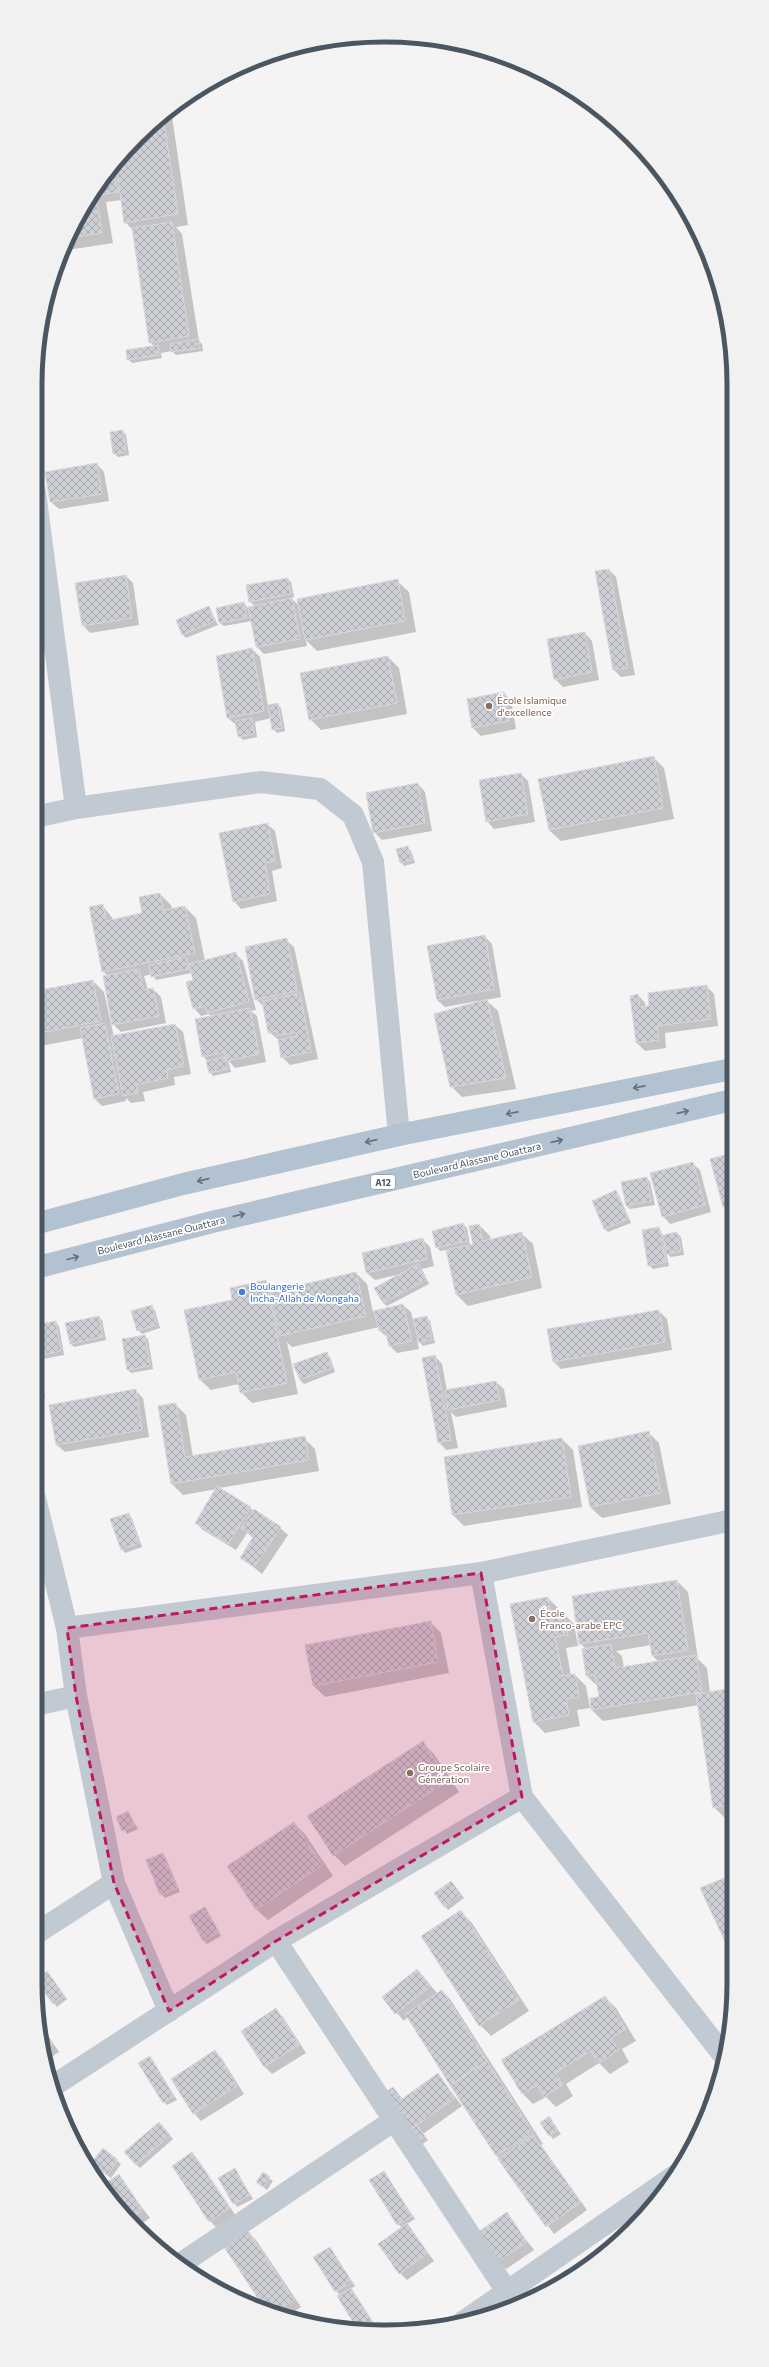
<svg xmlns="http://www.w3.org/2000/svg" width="769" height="2367" font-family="Commissioner,sans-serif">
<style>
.shadow{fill:#0003;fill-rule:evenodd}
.building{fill:url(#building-cross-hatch);stroke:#d7d9de}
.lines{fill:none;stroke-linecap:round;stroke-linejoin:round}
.minor{stroke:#c1cad2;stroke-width:22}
.major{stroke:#b3c2d1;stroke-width:22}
.oneway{stroke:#64717d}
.marked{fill:#c2185b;fill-opacity:0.2;stroke:#c2185b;stroke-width:3;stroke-dasharray:8 5;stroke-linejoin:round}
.education-dot{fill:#8d6e63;stroke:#fff;stroke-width:1.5}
.shop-dot{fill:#3f7fe0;stroke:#fff;stroke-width:1.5}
.labels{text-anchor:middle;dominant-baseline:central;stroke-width:3.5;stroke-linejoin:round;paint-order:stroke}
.shield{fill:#fff;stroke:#808990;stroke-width:1}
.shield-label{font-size:9px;font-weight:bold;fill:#4a5661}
.education-label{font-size:10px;fill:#785e54;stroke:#fff;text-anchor:start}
.street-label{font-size:10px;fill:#4a5661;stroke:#fff}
.shop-label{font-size:10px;fill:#366cbe;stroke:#fff;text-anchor:start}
.rim{fill:none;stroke:#4a5661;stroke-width:5}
</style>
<defs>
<pattern id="building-cross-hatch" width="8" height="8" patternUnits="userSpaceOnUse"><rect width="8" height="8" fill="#cdcfd5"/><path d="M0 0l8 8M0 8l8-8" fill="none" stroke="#a8abb0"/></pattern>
</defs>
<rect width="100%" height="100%" fill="#f5f3f3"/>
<g class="shadow">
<path d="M171 110 188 225 176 227 182 234 199 341 202 344 203 351 176 355 172 351 161 353 162 358 132 363 128 359 155 347 150 342 133 230 125 222 122 200 106 202 113 243 61 251 94 190 99 194 98 186 138 137Z"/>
<path d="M123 431 126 435 129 455 118 457 114 453Z"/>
<path d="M97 464 104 472 109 501 59 509 51 502Z"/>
<path d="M609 570 616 577 635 675 621 677 614 670Z"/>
<path d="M126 576 133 583 139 625 90 633 83 625Z"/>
<path d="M288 579 291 582 294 597 291 598 299 606 397 581 409 592 416 632 317 651 306 640 307 646 264 654 257 647 252 621 224 626 220 623 244 603 248 608 255 606 250 602Z"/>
<path d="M209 607 218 625 186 638 182 634Z"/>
<path d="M585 633 592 641 599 680 563 687 555 679Z"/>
<path d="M252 649 260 657 268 706 277 704 281 708 285 731 277 733 273 729 271 718 255 722 257 737 243 740 239 736 236 725 228 718Z"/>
<path d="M388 657 399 668 407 714 321 730 310 719Z"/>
<path d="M504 693 511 701 516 729 481 736 473 728 468 700Z"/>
<path d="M653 757 664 768 674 819 561 841 549 830 540 780Z"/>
<path d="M521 774 528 781 535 822 494 829 487 821Z"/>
<path d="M418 784 425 792 432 831 382 840 374 832Z"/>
<path d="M267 824 275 831 282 868 272 871 277 901 241 909 234 901Z"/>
<path d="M407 847 411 851 415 863 404 866 401 862Z"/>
<path d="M160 894 171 905 172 909 185 907 196 918 205 961 236 954 243 961 256 1010 251 1011 257 1016 266 1062 235 1068 228 1060 231 1072 213 1076 210 1072 208 1062 203 1056 212 1017 209 1014 201 1016 194 1008 192 973 156 980 152 974 144 976 148 990 153 989 161 997 166 1023 121 1032 113 1024 108 976 103 971 102 905 114 920 143 914Z"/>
<path d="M484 936 492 944 501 997 486 1000 498 1011 516 1089 462 1097 451 1086 478 1001 445 1007 437 1000Z"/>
<path d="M286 940 294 947 318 1059 290 1065 282 1057 279 1040 269 1032 264 1007 256 999Z"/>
<path d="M93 981 104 992 114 1037 175 1025 183 1032 191 1074 174 1077 175 1085 143 1092 145 1101 131 1103 126 1098V1101L102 1106 95 1099 83 1038 35 1047V992Z"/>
<path d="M706 986 714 994 718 1026 665 1033 666 1048 645 1051 637 1043 631 996 638 995 645 1003 646 1007H651Z"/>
<path d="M732 1154 733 1214H732L724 1206 711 1159Z"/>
<path d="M692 1163 700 1170 711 1212 670 1224 663 1216Z"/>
<path d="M647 1178 650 1182 655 1205 630 1209 627 1206Z"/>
<path d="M616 1192 619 1195 631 1223 608 1232 605 1229 593 1201Z"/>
<path d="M463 1224 467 1228 470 1245 474 1244 479 1225 490 1236 491 1240 521 1233 533 1244 542 1288 468 1306 457 1295 446 1250 440 1251 437 1247Z"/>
<path d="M659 1228 663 1236 677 1233 681 1237 684 1255 671 1257 666 1253 669 1266 653 1269 649 1265Z"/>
<path d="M422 1239 430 1247 434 1266 422 1269 429 1284 387 1306 383 1303 401 1274 375 1280 367 1273Z"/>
<path d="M356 1273 367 1284 373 1312 403 1305 411 1312 413 1320 426 1317 430 1321 435 1343 423 1346 417 1339 419 1349 397 1353 390 1346 388 1338 380 1331 379 1327 292 1347 287 1342 298 1394 252 1403 241 1392 239 1384 211 1390 199 1379 233 1301 266 1281 276 1292Z"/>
<path d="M151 1306 155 1310 160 1328 142 1334 138 1330Z"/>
<path d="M659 1311 667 1319 672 1350 561 1369 553 1361Z"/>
<path d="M98 1317 102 1320 106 1340 74 1347 70 1343Z"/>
<path d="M56 1322 59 1326 64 1355 43 1359 39 1355 35 1326Z"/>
<path d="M144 1336 148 1339 153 1369 131 1373 128 1370Z"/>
<path d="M326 1353 330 1357 335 1372 304 1384 300 1380 295 1364Z"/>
<path d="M435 1356 442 1364 447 1391 496 1382 504 1389 507 1407 456 1417 451 1412 458 1448 446 1450 439 1442Z"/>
<path d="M35 1362 39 1366 45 1398 35 1400Z"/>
<path d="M135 1390 143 1398 149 1437 65 1452 57 1445Z"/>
<path d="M175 1404 186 1415 193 1457 304 1438 315 1449 319 1471 219 1488 280 1528 288 1535 262 1574 241 1557 253 1538 247 1533 236 1550 203 1530 196 1523 217 1489 183 1495 172 1484Z"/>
<path d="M648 1432 659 1443 671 1504 602 1518 590 1507Z"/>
<path d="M562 1439 573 1450 582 1507 464 1526 453 1515Z"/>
<path d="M128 1514 132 1518 142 1547 125 1553 122 1549Z"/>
<path d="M677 1581 688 1592 698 1659 707 1668 710 1693 733 1689 734 1817 725 1818 714 1807 699 1705 603 1721 592 1710 600 1698 598 1687 587 1676 586 1649 580 1643 573 1597ZM651 1645 653 1656 659 1662 624 1668 622 1656 616 1651Z"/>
<path d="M548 1598 559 1609 560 1613H563L574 1624 578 1646 566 1648 571 1676 575 1675 586 1686 590 1708 577 1710 580 1726 545 1733 534 1722Z"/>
<path d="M430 1622 441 1633 449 1673 325 1697 314 1686Z"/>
<path d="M423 1743 434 1754 459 1792 345 1866 334 1855Z"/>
<path d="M128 1812 138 1829 127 1834 117 1818Z"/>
<path d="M294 1823 305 1834 333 1876 268 1920 256 1909Z"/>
<path d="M35 1847 41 1857 35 1861Z"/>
<path d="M163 1854 166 1858 180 1892 165 1898 161 1894Z"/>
<path d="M454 1885 464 1898 448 1910 445 1906Z"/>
<path d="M205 1908 221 1936 207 1944 203 1940Z"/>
<path d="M461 1912 472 1923 529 2011 491 2036 480 2025Z"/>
<path d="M417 1970 438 1994 442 1991 450 1999 543 2144 541 2145 587 2210 554 2234 497 2156 408 2017 404 2021 383 1997Z"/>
<path d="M50 1976 67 1999 57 2007 54 2003Z"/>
<path d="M605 1997 616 2008 636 2041 622 2049 629 2062 610 2074 599 2063 566 2084 573 2096 556 2107 546 2097 533 2104 522 2093Z"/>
<path d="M275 2010 283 2017 306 2053 272 2074 265 2067 242 2031Z"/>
<path d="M39 2022 59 2052 45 2061 42 2050Z"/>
<path d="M215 2051 222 2059 244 2094 201 2121 194 2113 172 2079Z"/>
<path d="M149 2057 177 2100 167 2105 164 2102Z"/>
<path d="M438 2074 462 2106 423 2134 428 2140 416 2149 393 2088 403 2099Z"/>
<path d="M549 2118 561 2134 553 2139 550 2135Z"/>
<path d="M68 2127 78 2136 77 2140Z"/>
<path d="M162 2127 173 2139 140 2168 136 2164Z"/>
<path d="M103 2150 121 2164 111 2178 96 2167Z"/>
<path d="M192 2153 199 2161 236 2216 218 2229 210 2221Z"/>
<path d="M235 2169 253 2199 237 2207 219 2178Z"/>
<path d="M384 2172 415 2219 407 2224 434 2261 407 2280 400 2273 402 2228 398 2224Z"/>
<path d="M263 2174 273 2181 267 2190 257 2182Z"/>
<path d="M118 2175 150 2218 137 2227 122 2213 104 2185Z"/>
<path d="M506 2213 534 2250 506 2269 499 2262Z"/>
<path d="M248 2232 256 2240 301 2307 291 2314 265 2306 226 2247Z"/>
<path d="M329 2248 355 2286 350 2289 378 2330H359L340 2296 314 2258Z"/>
</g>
<g class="building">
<path d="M163 116 178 214 124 223 116 164 138 137Z"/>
<path d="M113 167 118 192 98 195 97 187Z"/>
<path d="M95 189 102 233 68 238 94 190Z"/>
<path d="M172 222 189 336 149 343 132 228Z"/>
<path d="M199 339 200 348 171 352 170 344Z"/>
<path d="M158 345 159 355 127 360 126 350Z"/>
<path d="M123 430 126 452 113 454 110 432Z"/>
<path d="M97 463 102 494 50 502 45 472Z"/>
<path d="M609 569 628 668 613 670 595 571Z"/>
<path d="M126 575 132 618 82 626 75 583Z"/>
<path d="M288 578 291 594 249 602 246 585Z"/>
<path d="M398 579 405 621 305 640 297 599Z"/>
<path d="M292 598 300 639 256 647 248 607Z"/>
<path d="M244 602 247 618 219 623 216 608Z"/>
<path d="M209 606 215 621 182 635 176 620Z"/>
<path d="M585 632 592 672 554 680 547 639Z"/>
<path d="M252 648 264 711 227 718 216 656Z"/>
<path d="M388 656 397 703 309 720 300 673Z"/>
<path d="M504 692 509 721 472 728 467 699Z"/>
<path d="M278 703 282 728 272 730 268 705Z"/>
<path d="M252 718 254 734 238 737 235 721Z"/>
<path d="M654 756 663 808 549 830 538 779Z"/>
<path d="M521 773 528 814 486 822 479 780Z"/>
<path d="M418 783 425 823 373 833 366 793Z"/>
<path d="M268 823 275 861 265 863 270 894 233 902 219 833Z"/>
<path d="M408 846 412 860 400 863 396 849Z"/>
<path d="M160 893 163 910 185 906 195 953 102 972 89 907 103 904 106 921 142 913 139 897Z"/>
<path d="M485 935 494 989 437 1000 427 946Z"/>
<path d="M287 938 297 991 255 1000 245 947Z"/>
<path d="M236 952 249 1002 207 1013 205 1006 193 1009 186 982 193 980 189 964Z"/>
<path d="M186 957 189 969 151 977 149 965Z"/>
<path d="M139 969 143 990 153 988 159 1016 112 1025 103 976Z"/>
<path d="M93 980 101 1021 35 1034V991Z"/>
<path d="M707 985 711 1019 657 1026 659 1040 636 1043 630 996 638 994 640 1007 649 1006 648 993Z"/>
<path d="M300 993 311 1052 281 1058 278 1040 297 1036 296 1032 277 1036 276 1031 268 1033 262 1001Z"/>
<path d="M487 999 506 1078 450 1087 434 1014Z"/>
<path d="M250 1008 259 1054 227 1061 225 1052 202 1057 195 1019Z"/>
<path d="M105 1023 119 1094 94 1099 80 1028Z"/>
<path d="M175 1024 184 1066 167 1070 168 1078 136 1085 138 1093 123 1096 111 1036Z"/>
<path d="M225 1057 228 1069 209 1073 206 1061Z"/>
<path d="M732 1153 733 1204 723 1207 710 1159Z"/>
<path d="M693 1162 705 1205 662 1217 650 1173Z"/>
<path d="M647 1177 651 1201 626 1206 621 1182Z"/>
<path d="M616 1190 628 1219 604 1229 592 1201Z"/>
<path d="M463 1223 467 1241 436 1248 432 1231Z"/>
<path d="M479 1224 483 1241 522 1232 532 1277 456 1295 446 1250 473 1244 469 1226Z"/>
<path d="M659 1227 666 1262 648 1266 642 1230Z"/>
<path d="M677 1232 681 1251 666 1254 663 1235Z"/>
<path d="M423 1238 427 1259 366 1273 362 1253Z"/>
<path d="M418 1264 426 1280 383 1303 374 1288Z"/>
<path d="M356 1272 366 1316 280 1336 270 1292Z"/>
<path d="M266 1280 287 1383 240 1393 236 1372 199 1380 184 1310 232 1300 230 1288Z"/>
<path d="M403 1304 412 1341 389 1346 385 1330 379 1331 374 1311Z"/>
<path d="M152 1305 157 1325 137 1331 131 1311Z"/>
<path d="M659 1310 665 1342 553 1362 547 1329Z"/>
<path d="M99 1316 103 1337 70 1344 65 1323Z"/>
<path d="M427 1316 432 1339 419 1343 413 1319Z"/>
<path d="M56 1321 61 1351 38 1356 35 1325Z"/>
<path d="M145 1335 150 1366 127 1370 122 1339Z"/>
<path d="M327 1352 332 1368 300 1380 293 1364Z"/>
<path d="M435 1355 451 1440 438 1443 422 1358Z"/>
<path d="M35 1361 42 1394 35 1396Z"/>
<path d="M496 1381 500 1400 448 1410 445 1390Z"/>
<path d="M136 1389 142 1430 56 1445 49 1405Z"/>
<path d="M176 1403 185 1457 305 1436 309 1460 171 1484 158 1406Z"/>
<path d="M649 1431 661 1493 590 1507 578 1446Z"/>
<path d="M562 1438 571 1497 452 1515 444 1457Z"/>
<path d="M217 1486 251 1507 228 1544 195 1523Z"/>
<path d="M254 1509 281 1527 254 1567 240 1558 253 1537 241 1528Z"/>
<path d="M129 1513 139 1543 121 1550 110 1519Z"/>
<path d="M677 1580 688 1650 652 1656 648 1633 579 1644 572 1596Z"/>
<path d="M548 1597 551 1614 563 1612 568 1635 555 1637 563 1676 575 1674 579 1697 566 1699 569 1715 533 1722 510 1604Z"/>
<path d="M431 1621 438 1662 313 1686 305 1645Z"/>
<path d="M611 1644 615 1668 696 1655 702 1692 591 1710 590 1698 599 1697 595 1675 586 1676 582 1649Z"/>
<path d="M733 1688 734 1804 713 1808 696 1694Z"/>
<path d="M423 1741 448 1781 333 1856 307 1816Z"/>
<path d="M128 1811 135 1825 122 1831 116 1817Z"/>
<path d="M294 1822 322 1865 256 1910 227 1866Z"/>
<path d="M163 1853 177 1888 160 1895 146 1860Z"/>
<path d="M734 1874V1961L700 1888Z"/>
<path d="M451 1881 461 1894 444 1907 434 1893Z"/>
<path d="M205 1907 219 1932 203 1941 189 1916Z"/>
<path d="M461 1910 519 2000 479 2026 421 1936Z"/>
<path d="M417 1969 431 1986 395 2014 382 1997Z"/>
<path d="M47 1971 64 1995 53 2004 35 1980Z"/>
<path d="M442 1990 487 2061 450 2085 405 2014Z"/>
<path d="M605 1996 626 2029 611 2038 619 2050 598 2064 591 2051 555 2073 563 2085 544 2097 537 2085 522 2094 501 2060Z"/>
<path d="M276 2008 299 2045 264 2067 241 2031Z"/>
<path d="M39 2025 52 2044 42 2051V2050Z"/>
<path d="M215 2050 237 2086 193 2114 171 2079Z"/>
<path d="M150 2056 174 2096 163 2103 138 2063Z"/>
<path d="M487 2061 533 2133 496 2156 450 2085Z"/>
<path d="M438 2073 455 2098 410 2130 384 2093 393 2087 402 2099Z"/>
<path d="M549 2116 558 2130 549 2136 540 2123Z"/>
<path d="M159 2122 170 2135 136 2165 124 2152Z"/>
<path d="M417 2125 425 2136 412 2146 404 2135Z"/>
<path d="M533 2135 581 2202 546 2227 498 2159Z"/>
<path d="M103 2148 118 2160 107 2175 91 2163Z"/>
<path d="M192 2152 230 2208 209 2222 172 2166Z"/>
<path d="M235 2168 250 2195 233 2204 218 2178Z"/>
<path d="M384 2171 412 2216 397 2225 369 2180Z"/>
<path d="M263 2172 270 2177 263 2187 256 2182Z"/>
<path d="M119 2174 143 2210 129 2220 122 2213 104 2184Z"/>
<path d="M507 2212 527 2242 498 2262 477 2233Z"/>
<path d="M407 2223 428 2253 399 2274 378 2244Z"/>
<path d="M248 2231 294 2300 278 2310 263 2306 224 2247Z"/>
<path d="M330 2247 352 2282 335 2292 313 2257Z"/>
<path d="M351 2288 376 2327 371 2330H358L337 2296Z"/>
</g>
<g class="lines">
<g class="minor">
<path d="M35 492 76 808"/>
<path d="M35 817 76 808 261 782 320 789 353 815 373 862 399 1135"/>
<path d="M35 1498 67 1628 76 1696 114 1883 169 2011"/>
<path d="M481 1573 522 1797 725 2057"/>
<path d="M67 1628 481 1573 733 1520"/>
<path d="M35 1705 76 1696"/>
<path d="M35 1934 114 1883"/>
<path d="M276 1941 514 2302"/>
<path d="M53 2086 276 1941 522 1797"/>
<path d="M179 2265 393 2121"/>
<path d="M463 2322 676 2175"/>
</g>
<g class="major">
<path d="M35 1224 183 1184 399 1135 732 1069"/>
<path d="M35 1268 212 1222 732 1100"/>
</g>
</g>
<defs><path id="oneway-shaft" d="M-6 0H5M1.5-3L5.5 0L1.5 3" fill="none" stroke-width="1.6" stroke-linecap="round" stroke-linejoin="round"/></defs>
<g class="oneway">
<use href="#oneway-shaft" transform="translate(639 1087) rotate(169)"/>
<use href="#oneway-shaft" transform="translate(683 1112) rotate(-13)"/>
<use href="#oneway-shaft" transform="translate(512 1113) rotate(169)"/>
<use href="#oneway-shaft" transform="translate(371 1141) rotate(167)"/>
<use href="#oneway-shaft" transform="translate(557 1141) rotate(-13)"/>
<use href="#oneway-shaft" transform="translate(203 1180) rotate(167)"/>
<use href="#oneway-shaft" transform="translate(239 1215) rotate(-13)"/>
<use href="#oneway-shaft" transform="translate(73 1258) rotate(-15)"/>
</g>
<path class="marked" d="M481 1573 522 1797 276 1941 169 2011 114 1883 76 1696 67 1628Z"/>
<g class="education-dot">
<circle cx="489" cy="706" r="4"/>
<circle cx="532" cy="1619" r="4"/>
<circle cx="410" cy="1773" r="4"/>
</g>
<circle class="shop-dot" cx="242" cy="1292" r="4"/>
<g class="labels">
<rect class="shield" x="371" y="1175" width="24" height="14" rx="3"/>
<g class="shield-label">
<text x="383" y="1182">A12</text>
</g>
<g class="education-label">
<text x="497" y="700">École Islamique<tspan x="497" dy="12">d'excellence</tspan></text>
<text x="540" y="1613">École<tspan x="540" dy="12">Franco-arabe EPC</tspan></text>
<text x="418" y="1767">Groupe Scolaire<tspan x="418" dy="12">Génération</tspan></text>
</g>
<g class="street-label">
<text transform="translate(477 1160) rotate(-13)">Boulevard Alassane Ouattara</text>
<text transform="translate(161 1235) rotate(-14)">Boulevard Alassane Ouattara</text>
</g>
<g class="shop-label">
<text x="250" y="1286">Boulangerie<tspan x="250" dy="12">Incha-Allah de Mongaha</tspan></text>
</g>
</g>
<path d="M0 0H769V2367H0ZM384 42H385A342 342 0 0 1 727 384V1983A342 342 0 0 1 385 2325H384A342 342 0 0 1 42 1983V384A342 342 0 0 1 384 42Z" fill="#f1f1f2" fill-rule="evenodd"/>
<path class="rim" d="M384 42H385A342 342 0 0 1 727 384V1983A342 342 0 0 1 385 2325H384A342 342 0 0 1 42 1983V384A342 342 0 0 1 384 42Z"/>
</svg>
